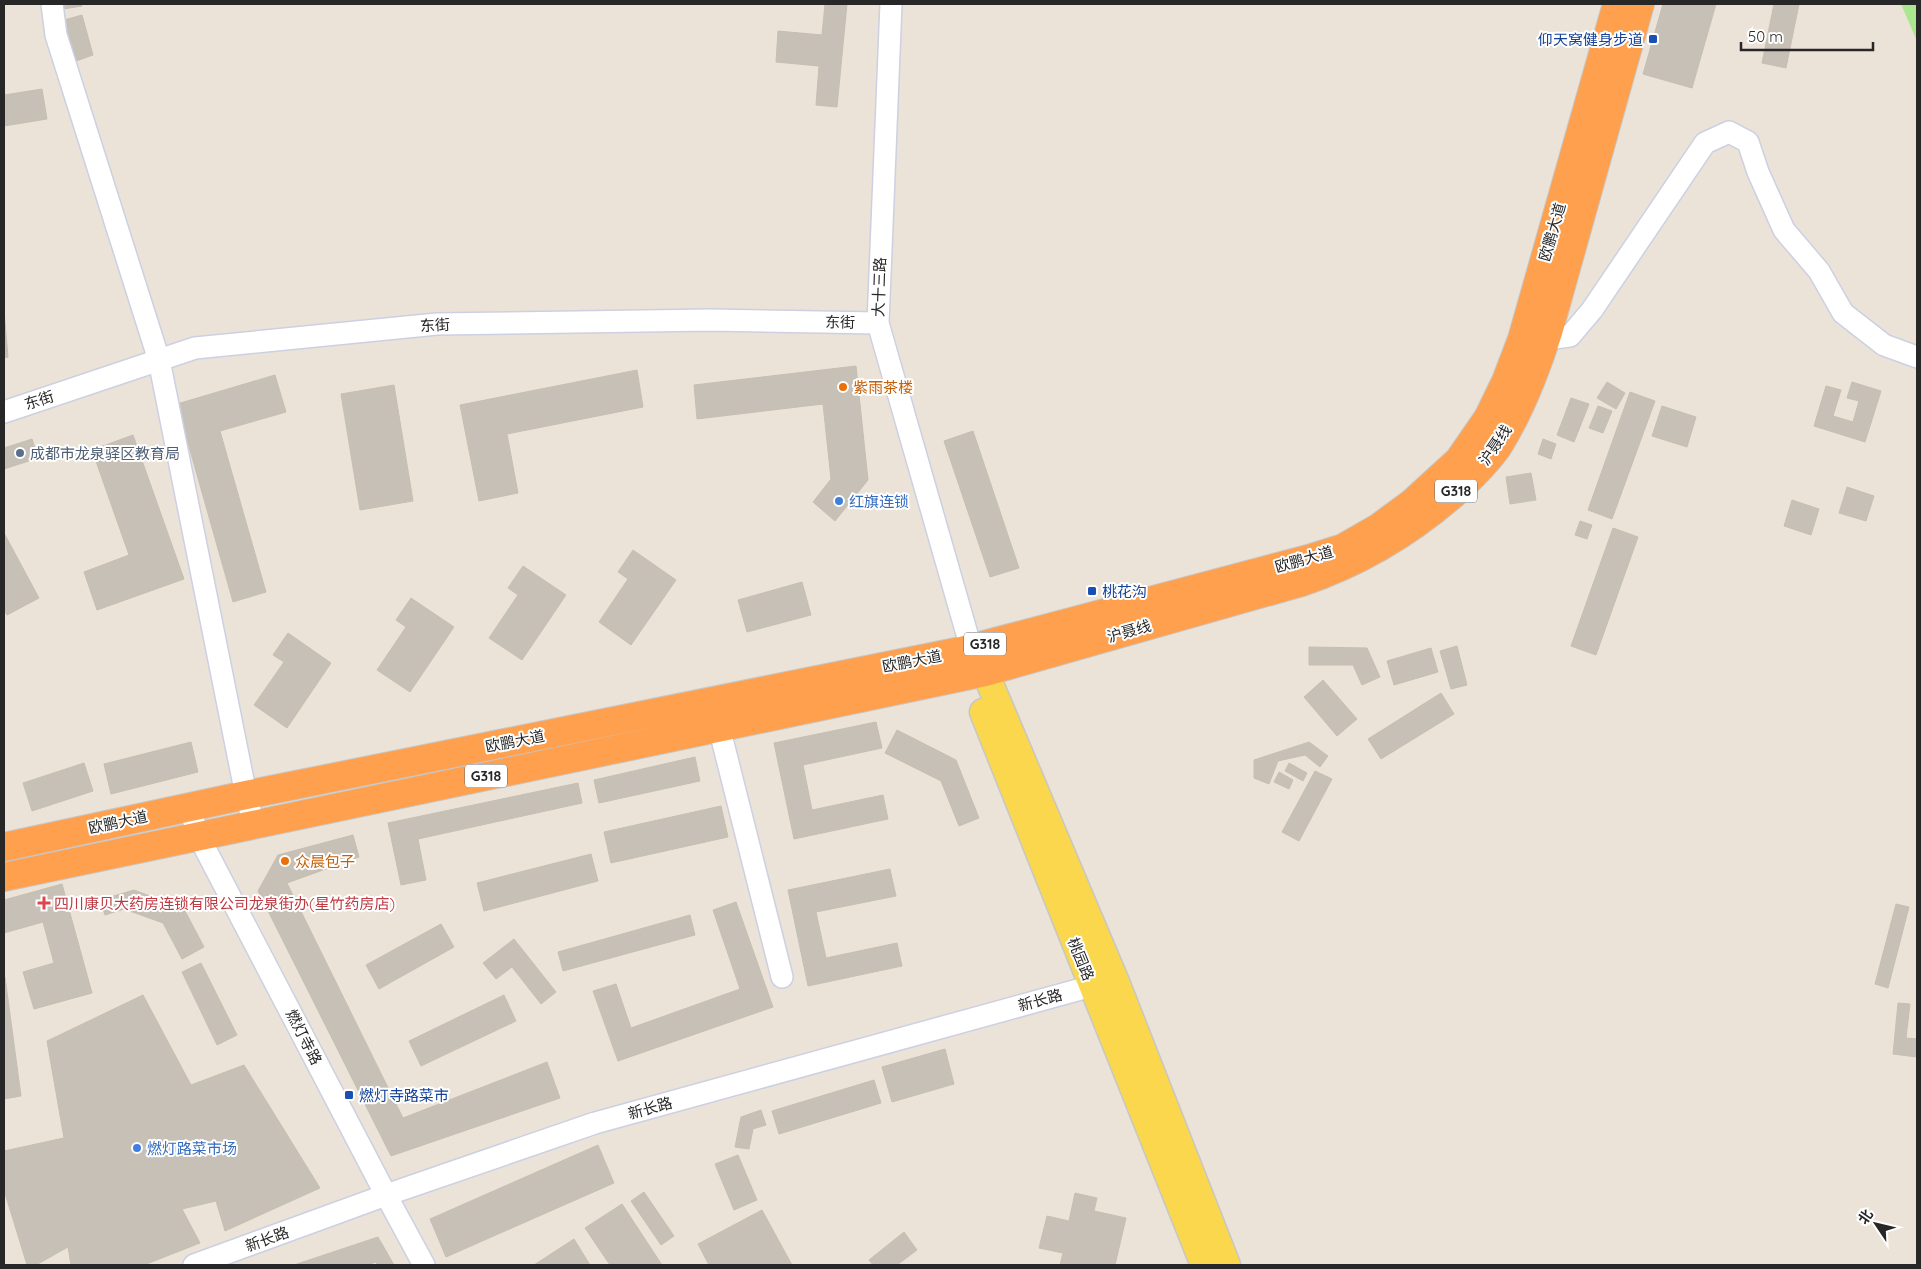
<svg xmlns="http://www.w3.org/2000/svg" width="1921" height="1269" font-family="Quicksand,'Noto Sans SC',sans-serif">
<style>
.green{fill:#aae78e}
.building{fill:#c6c0b7;stroke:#c6bfb1}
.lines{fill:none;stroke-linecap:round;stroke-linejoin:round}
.minor-casing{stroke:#ccd0e2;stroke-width:24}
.major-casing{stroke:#c7c7c7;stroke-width:29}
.highway-casing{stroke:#c7c7c7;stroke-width:30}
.minor{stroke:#fff;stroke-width:21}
.major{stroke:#fad74d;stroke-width:26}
.highway{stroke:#ffa04e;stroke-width:28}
.transit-dot{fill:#1a4fb4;stroke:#fff;stroke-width:2}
.food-dot{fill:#e8710a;stroke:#fff;stroke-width:2}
.service-dot{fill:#5c6f8a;stroke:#fff;stroke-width:2}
.shop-dot{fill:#3f7fe0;stroke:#fff;stroke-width:2}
.health-dot{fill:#e0444e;stroke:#fff;stroke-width:2}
.labels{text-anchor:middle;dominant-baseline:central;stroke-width:4;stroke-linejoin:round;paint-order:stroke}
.shield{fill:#fff;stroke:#686868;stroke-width:1}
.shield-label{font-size:14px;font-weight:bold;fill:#272727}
.transit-label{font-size:15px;fill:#164399;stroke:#fff;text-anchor:start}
.street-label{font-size:15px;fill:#272727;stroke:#fff}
.food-label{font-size:15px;fill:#c56008;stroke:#fff;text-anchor:start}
.service-label{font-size:15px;fill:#4e5e75;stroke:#fff;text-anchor:start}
.shop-label{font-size:15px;fill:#366cbe;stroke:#fff;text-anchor:start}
.health-label{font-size:15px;fill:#be3a42;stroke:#fff;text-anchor:start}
</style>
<rect width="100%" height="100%" fill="#ebe3d7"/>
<path class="green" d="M1901 4H1917V41Z"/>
<g class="building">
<path d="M62 4H81L82 6 63 9Z"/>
<path d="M825 4H847L837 107 816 105 819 66 776 62 778 31 822 35Z"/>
<path d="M1663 4H1716L1692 88 1643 74Z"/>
<path d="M1774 4H1799L1786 68 1762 63Z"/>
<path d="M82 15 93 55 76 61 64 20Z"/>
<path d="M42 89 47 119 4 126V95Z"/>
<path d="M4 311 8 357 4 358Z"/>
<path d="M856 366 868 480 835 521 813 502 831 479 823 404 697 419 694 385Z"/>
<path d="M637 370 643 407 507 434 518 493 479 501 460 405Z"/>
<path d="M275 375 286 412 220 431 266 592 233 602 177 404Z"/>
<path d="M1607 382 1625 393 1616 409 1597 398Z"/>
<path d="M1852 382 1881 391 1865 442 1814 426 1826 386 1841 390 1833 416 1853 422 1859 401 1847 398Z"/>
<path d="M394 385 413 501 360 510 341 394Z"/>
<path d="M1630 392 1655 401 1612 519 1588 510Z"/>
<path d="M1571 398 1589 404 1574 442 1557 435Z"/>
<path d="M1598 406 1612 411 1603 433 1589 428Z"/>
<path d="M1662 406 1696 417 1687 447 1652 436Z"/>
<path d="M973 431 1019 568 990 577 944 441Z"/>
<path d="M133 435 184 579 97 610 84 572 129 555 92 450Z"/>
<path d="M32 439 38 458 4 469V448Z"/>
<path d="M1543 439 1556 444 1551 459 1538 454Z"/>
<path d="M1531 473 1536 500 1510 504 1506 477Z"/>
<path d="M1847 487 1874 496 1866 521 1839 513Z"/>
<path d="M1792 500 1819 509 1811 535 1784 526Z"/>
<path d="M1580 521 1592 525 1587 539 1575 535Z"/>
<path d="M1613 528 1638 537 1596 655 1571 646Z"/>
<path d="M4 533 39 598 7 615 4 609Z"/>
<path d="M633 550 676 580 631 645 599 622 628 579 618 572Z"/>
<path d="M523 566 566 595 522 660 489 638 518 595 508 588Z"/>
<path d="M802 582 811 615 747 632 738 600Z"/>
<path d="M411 598 454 627 410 692 377 670 406 627 396 620Z"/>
<path d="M288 633 331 663 287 728 254 705 284 662 273 655Z"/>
<path d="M1457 646 1467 685 1451 689 1440 651Z"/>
<path d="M1309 647 1367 648 1380 677 1362 685 1353 665H1309Z"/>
<path d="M1431 648 1438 672 1394 685 1387 661Z"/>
<path d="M1323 680 1357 719 1337 736 1304 697Z"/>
<path d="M1441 693 1454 714 1381 759 1368 739Z"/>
<path d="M876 722 882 748 803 765 812 810 883 795 888 819 794 839 774 743Z"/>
<path d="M897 730 956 760 979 818 959 826 941 781 885 753Z"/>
<path d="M191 742 198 772 111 794 104 764Z"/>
<path d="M1309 742 1328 756 1320 767 1305 755 1278 761 1269 784 1254 778V760Z"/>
<path d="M695 757 700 781 599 803 594 780Z"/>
<path d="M84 763 93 791 32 811 23 783Z"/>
<path d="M1289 763 1307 773 1303 781 1285 771Z"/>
<path d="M1315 771 1332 779 1299 841 1282 832Z"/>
<path d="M1279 772 1293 780 1289 789 1274 782Z"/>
<path d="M578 783 582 803 418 839 426 880 401 885 388 823Z"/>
<path d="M721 806 728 837 611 863 604 832Z"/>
<path d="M353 835 359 857 287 883 403 1118 547 1062 560 1098 391 1156 258 891 278 855Z"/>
<path d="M591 854 598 881 484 911 477 883Z"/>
<path d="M890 869 896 896 816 912 826 958 897 943 902 966 808 986 788 890Z"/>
<path d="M62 884 92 993 34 1009 23 972 54 963 43 922 4 933V900Z"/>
<path d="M134 890 184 909 204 947 182 959 163 923 124 909 105 915 100 900Z"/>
<path d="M736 902 773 1007 618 1061 593 991 616 984 631 1028 740 989 713 910Z"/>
<path d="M1896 904 1909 907 1888 988 1875 984Z"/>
<path d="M690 915 695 935 563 971 558 952Z"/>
<path d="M441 924 454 947 379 989 366 965Z"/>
<path d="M514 939 556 992 541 1004 512 967 496 979 483 963Z"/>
<path d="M201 963 237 1035 217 1045 182 972Z"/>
<path d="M4 977H5L21 1096 4 1099Z"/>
<path d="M143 995 191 1085 244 1065 320 1188 225 1231 216 1201 182 1209 200 1243 144 1265H71L68 1247 36 1265H27L4 1190V1151L64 1138 47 1041Z"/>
<path d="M504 995 516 1021 421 1066 409 1041Z"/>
<path d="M1898 1003 1910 1004 1906 1038 1917 1039V1057L1893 1054Z"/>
<path d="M945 1049 954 1084 892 1102 882 1067Z"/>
<path d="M874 1080 881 1103 779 1134 772 1111Z"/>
<path d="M761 1110 766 1125 753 1129 749 1149 735 1147 741 1117Z"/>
<path d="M598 1145 614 1183 446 1257 430 1219Z"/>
<path d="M738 1155 757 1200 734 1210 715 1164Z"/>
<path d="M644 1192 674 1236 661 1245 631 1201Z"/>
<path d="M1075 1193 1097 1198 1094 1211 1126 1218 1115 1265H1060L1063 1253 1039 1248 1047 1216 1069 1221Z"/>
<path d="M622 1204 662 1265H610L585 1228Z"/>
<path d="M762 1210 792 1265H709L698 1244Z"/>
<path d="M904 1232 917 1250 897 1265H873L869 1260Z"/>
<path d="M378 1237 394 1265H377L376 1262 367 1265H294Z"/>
<path d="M574 1239 590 1265H534Z"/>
</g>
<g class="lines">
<g class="minor-casing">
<g id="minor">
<path d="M52 4 56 35 159 360 246 795 254 825"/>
<path d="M891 4 878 323 971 648"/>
<path d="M1546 339 1570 336 1592 310 1705 143 1729 132 1748 142 1758 172 1784 230 1819 271 1843 313 1884 345 1917 357"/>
<path d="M4 412 195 348 437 324 711 320 878 323"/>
<path d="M719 727 782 977"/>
<path d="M189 807 199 837 386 1195 424 1265"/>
<path d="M194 1265 386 1195 595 1123 1092 986 1108 983"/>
</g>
</g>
<g class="major-casing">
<g id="major">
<path d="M980 651 985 672 1116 982 1227 1265"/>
<path d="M983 712 1204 1265"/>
</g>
</g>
<g class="highway-casing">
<g id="highway">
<path d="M4 847 246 795 961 651 1308 559 1343 548 1378 528 1412 503 1459 460 1488 418 1506 381 1522 339 1617 4"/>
<path d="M4 877 985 672 1302 582C1361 562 1412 531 1458 490 1472 477 1486 463 1497 448 1520 412 1536 370 1549 329L1640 4"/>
</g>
</g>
<use href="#minor" class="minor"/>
<use href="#major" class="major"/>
<use href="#highway" class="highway"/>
</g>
<g class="transit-dot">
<rect x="1648" y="34" width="10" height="10" rx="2.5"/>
<rect x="1087" y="586" width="10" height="10" rx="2.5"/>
<rect x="344" y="1090" width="10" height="10" rx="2.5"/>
</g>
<g class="food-dot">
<circle cx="843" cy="387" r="5"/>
<circle cx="285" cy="861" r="5"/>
</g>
<circle class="service-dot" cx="20" cy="453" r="5"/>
<g class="shop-dot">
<circle cx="839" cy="501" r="5"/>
<circle cx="137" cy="1148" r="5"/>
</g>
<path class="health-dot" d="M41.5 895.5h5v5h5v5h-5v5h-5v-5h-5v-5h5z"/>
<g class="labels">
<g class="shield">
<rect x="1435" y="479.5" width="42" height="23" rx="4"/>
<rect x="964" y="632.5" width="42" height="23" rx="4"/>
<rect x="465" y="764.5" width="42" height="23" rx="4"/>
</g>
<g class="shield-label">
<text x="1456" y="491">G318</text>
<text x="985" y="644">G318</text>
<text x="486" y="776">G318</text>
</g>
<g class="transit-label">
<text x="1643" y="39" text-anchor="end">仰天窝健身步道</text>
<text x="1102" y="591">桃花沟</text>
<text x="359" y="1095">燃灯寺路菜市</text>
</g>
<g class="street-label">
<text transform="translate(1552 232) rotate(-74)">欧鹏大道</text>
<text transform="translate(879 287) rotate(-88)">大十三路</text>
<text transform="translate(840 322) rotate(1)">东街</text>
<text transform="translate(435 325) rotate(-3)">东街</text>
<text transform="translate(39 400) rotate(-18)">东街</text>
<text transform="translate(1495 445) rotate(-56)">沪聂线</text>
<text transform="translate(1304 559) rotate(-16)">欧鹏大道</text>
<text transform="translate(1129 631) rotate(-16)">沪聂线</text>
<text transform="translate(912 661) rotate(-11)">欧鹏大道</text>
<text transform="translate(515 741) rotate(-11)">欧鹏大道</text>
<text transform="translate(118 822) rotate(-12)">欧鹏大道</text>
<text transform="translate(1081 959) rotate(68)">桃园路</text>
<text transform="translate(1040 1000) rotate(-15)">新长路</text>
<text transform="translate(304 1037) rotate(63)">燃灯寺路</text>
<text transform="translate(650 1108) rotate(-15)">新长路</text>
<text transform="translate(267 1239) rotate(-20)">新长路</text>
</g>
<g class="food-label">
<text x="853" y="387">紫雨茶楼</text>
<text x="295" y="861">众晨包子</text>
</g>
<g class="service-label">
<text x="30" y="453">成都市龙泉驿区教育局</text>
</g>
<g class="shop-label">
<text x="849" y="501">红旗连锁</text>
<text x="147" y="1148">燃灯路菜市场</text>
</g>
<g class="health-label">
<text x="54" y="903">四川康贝大药房连锁有限公司龙泉街办(星竹药房店)</text>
</g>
</g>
<rect width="1921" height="1269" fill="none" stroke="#272727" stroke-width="10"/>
<g transform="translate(1876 1224) rotate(305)" stroke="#ffffff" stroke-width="4" paint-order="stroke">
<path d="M0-4L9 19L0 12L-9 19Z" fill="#272727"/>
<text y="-8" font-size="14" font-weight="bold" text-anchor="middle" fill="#272727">北</text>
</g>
<path d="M1741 42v8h132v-8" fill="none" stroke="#272727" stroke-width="2.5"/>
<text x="1748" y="42" font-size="15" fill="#272727" stroke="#ffffff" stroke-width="4" paint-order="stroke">50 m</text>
</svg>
